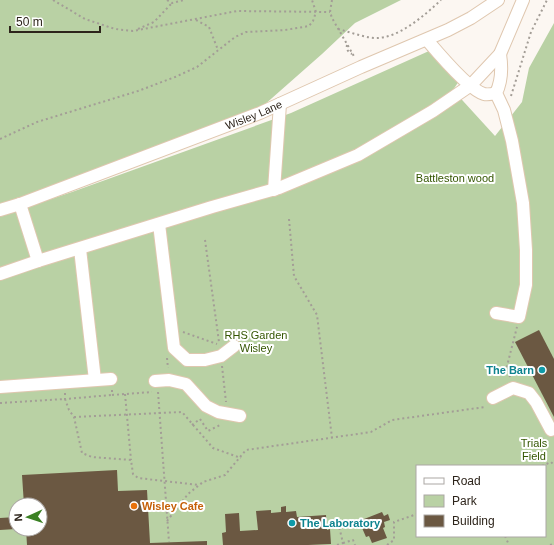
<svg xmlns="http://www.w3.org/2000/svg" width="554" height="545" font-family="Arial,sans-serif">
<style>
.green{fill:#b9d1a4;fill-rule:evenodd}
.building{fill:#6b5842}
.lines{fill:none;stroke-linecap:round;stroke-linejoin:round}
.minor-casing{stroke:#dfc7af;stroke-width:14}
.path{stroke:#a39d96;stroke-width:2;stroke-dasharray:2 3;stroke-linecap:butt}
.minor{stroke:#fff;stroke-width:12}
.culture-dot{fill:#0f9aa8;stroke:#fff;stroke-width:1.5}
.food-dot{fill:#e8710a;stroke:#fff;stroke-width:1.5}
.labels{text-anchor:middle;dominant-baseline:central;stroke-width:4;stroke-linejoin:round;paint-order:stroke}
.street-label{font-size:11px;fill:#2d241b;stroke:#fff}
.park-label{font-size:11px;fill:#345602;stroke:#fff}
.culture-label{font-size:11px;font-weight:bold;fill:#0d838f;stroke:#fff;text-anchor:end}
.food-label{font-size:11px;font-weight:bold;fill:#c56008;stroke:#fff;text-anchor:start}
</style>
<rect width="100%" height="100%" fill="#fcf7f2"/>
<g class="green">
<path d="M0 0H401L355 23 322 54 263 106 0 205Z"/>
<path d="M554 23V545H0V216L72 192 291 113 429 51 459 81 453 90 495 136 522 102 529 68ZM417 466H545V536H417ZM16 505H40V529H16Z"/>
</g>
<g class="building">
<path d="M539 330 554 359V417L515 342Z"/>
<path d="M117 470 118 491 147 490 150 543 207 541V545H27L26 529H40V505H24L22 475Z"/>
<path d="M286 506V512L296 511 297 517 326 515 327 530 330 529 331 544 308 545H223L222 533 226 532 225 514 239 513 240 531 258 530 256 511 271 510V513L281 512V507Z"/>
<path d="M382 512 384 516 388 514 390 520 384 522 385 527 383 528 387 538 372 543 369 536 366 537 359 521Z"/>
<path d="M16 517V529L0 530V518Z"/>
</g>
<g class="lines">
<g class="minor-casing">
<g id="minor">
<path d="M427 40C438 53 469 90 484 94 488 95 492 94 496 93"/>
<path d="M274 190 280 104"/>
<path d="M20 204 38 261 212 207 279 188 358 155 433 111 471 85 500 54 523 0"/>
<path id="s1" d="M0 210 20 204 260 113 361 67 448 30 471 18 498 0"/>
<path d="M159 224 174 348 187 360H205L221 356 234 346"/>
<path d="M80 249 95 380"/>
<path d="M0 274 38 261"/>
<path d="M496 313 519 317 526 285V250L523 203 512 141 504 110 496 93C502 81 502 67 500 54"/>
<path d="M155 381 169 380 186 384 206 406 218 412 240 416"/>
<path d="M0 387 111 379"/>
<path d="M493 398 513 388 529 393 536 402 551 430"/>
</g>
</g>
<g class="path">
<path d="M53 0 85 19 115 29 133 31 237 11 330 12"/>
<path d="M167 0 172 3 184 0"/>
<path d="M332 0 330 12 332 18 355 58"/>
<path d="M196 20 209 27 218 50"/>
<path d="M138 29 154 22 172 3"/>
<path d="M338 29C350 32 362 37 375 38 398 39 425 15 441 0"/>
<path d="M347 45C346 49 348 52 352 54"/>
<path d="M511 96 531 32 547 0"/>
<path d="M0 139 37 122 138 91 175 77 197 67 235 37 246 32 285 30 309 26 313 21 316 12 312 0"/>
<path d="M289 219 294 276 317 315 332 438"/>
<path d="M205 240 219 342"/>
<path d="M183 332 217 344"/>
<path d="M167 358 168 368"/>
<path d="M222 366 226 402"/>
<path d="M510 377 507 366 517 327"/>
<path d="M112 390V395L152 392"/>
<path d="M158 392 169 542"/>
<path d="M65 393V399L112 395"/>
<path d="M125 394 131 460"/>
<path d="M0 403 65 399 69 410 74 417 82 453 92 457 131 460 133 474 138 478 199 485"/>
<path d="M74 417 182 412 213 448 241 458"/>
<path d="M192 425 200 419 208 431 220 425"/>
<path d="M542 466 551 462 554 465"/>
<path d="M337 518 343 543 337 545"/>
<path d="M167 521 188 494 203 482 225 475 246 450 371 432 392 420 485 407"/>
<path d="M505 536 509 545"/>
<path d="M343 543 353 540 355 545"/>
<path d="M387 545 394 540V522L417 514"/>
<path d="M550 545 554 544"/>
</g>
<use href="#minor" class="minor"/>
</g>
<g class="culture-dot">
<circle cx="542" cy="370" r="4"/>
<circle cx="292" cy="523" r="4"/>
</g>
<circle class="food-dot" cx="134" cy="506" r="4"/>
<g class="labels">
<g class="street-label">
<text stroke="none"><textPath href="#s1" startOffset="271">Wisley Lane</textPath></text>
</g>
<g class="park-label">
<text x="455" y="178">Battleston wood</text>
<text x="256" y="335">RHS Garden<tspan x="256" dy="13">Wisley</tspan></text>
<text x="534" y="443">Trials<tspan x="534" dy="13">Field</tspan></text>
</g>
<g class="culture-label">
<text x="534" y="370">The Barn</text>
<text x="300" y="523" text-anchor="start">The Laboratory</text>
</g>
<g class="food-label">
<text x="142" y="506">Wisley Cafe</text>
</g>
</g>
<rect x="416" y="465" width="130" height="72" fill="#ffffff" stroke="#aba7a4"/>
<rect x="424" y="478" width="20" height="6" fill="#ffffff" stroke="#aba7a4"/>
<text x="452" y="485" font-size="12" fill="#2d241b">Road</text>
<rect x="424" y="495" width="20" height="12" fill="#b9d1a4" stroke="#aba7a4"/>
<text x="452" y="505" font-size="12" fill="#2d241b">Park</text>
<rect x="424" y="515" width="20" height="12" fill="#6b5842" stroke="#aba7a4"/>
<text x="452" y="525" font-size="12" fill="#2d241b">Building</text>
<g transform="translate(28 517) rotate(267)"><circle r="19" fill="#ffffff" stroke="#aba7a4"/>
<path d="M0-3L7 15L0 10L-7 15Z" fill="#3a8023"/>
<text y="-6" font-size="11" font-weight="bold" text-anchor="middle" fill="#2d241b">N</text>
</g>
<path d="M10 26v6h90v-6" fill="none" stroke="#2d241b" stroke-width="2"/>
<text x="16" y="26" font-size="12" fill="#2d241b" stroke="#ffffff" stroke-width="3" paint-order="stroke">50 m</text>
</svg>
